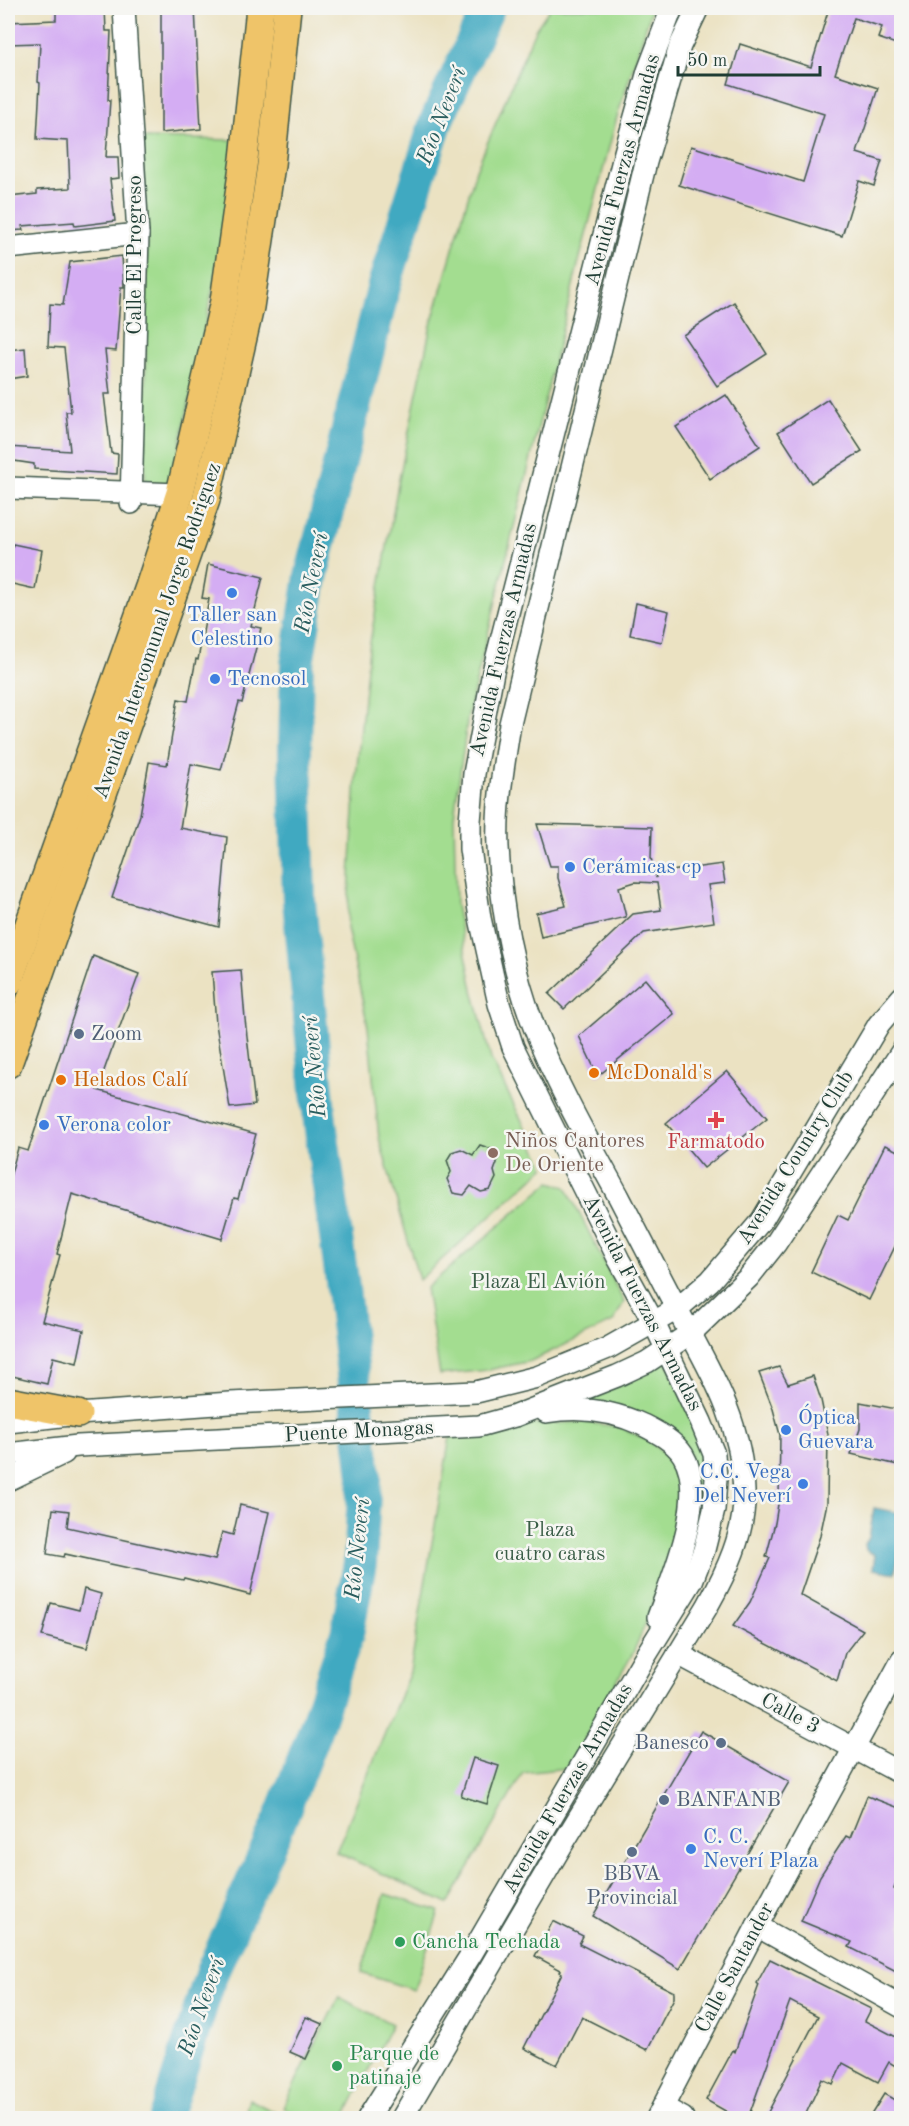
<svg xmlns="http://www.w3.org/2000/svg" width="909" height="2126" font-family="'Old Standard TT',serif">
<style>
.green{fill:#a3dd90;stroke:#618d62;stroke-width:1.5}
.water{fill:#41a9c1;stroke:#30737a;stroke-width:1.5}
.lines{fill:none;stroke-linecap:round;stroke-linejoin:round}
.river{stroke:#41a9c1;stroke-width:34}
.building{fill:#d4adf3}
.minor-casing{stroke:#3e5649;stroke-width:24}
.major-casing{stroke:#3e5649;stroke-width:30}
.minor{stroke:#fff;stroke-width:21}
.major{stroke:#efc469;stroke-width:27}
.shop-dot{fill:#3f7fe0;stroke:#f6f6f2;stroke-width:2}
.service-dot{fill:#5c6f8a;stroke:#f6f6f2;stroke-width:2}
.food-dot{fill:#e8710a;stroke:#f6f6f2;stroke-width:2}
.health-dot{fill:#e0444e;stroke:#f6f6f2;stroke-width:2}
.education-dot{fill:#8d6e63;stroke:#f6f6f2;stroke-width:2}
.leisure-dot{fill:#2e9e5b;stroke:#f6f6f2;stroke-width:2}
.labels{text-anchor:middle;dominant-baseline:central;stroke-width:5;stroke-linejoin:round;paint-order:stroke}
.street-label{font-size:21px;fill:#1f3d34;stroke:#f6f6f2}
.shop-label{font-size:21px;fill:#366cbe;stroke:#f6f6f2;text-anchor:start}
.service-label{font-size:21px;fill:#4e5e75;stroke:#f6f6f2;text-anchor:start}
.food-label{font-size:21px;fill:#c56008;stroke:#f6f6f2;text-anchor:start}
.education-label{font-size:21px;fill:#785e54;stroke:#f6f6f2;text-anchor:start}
.health-label{font-size:21px;fill:#be3a42;stroke:#f6f6f2}
.park-label{font-size:21px;fill:#395d46;stroke:#f6f6f2}
.leisure-label{font-size:21px;fill:#27864d;stroke:#f6f6f2;text-anchor:start}
.water-label{font-size:22px;font-style:italic;fill:#295d5e;stroke:#f6f6f2}
</style>
<rect width="100%" height="100%" fill="#f6f6f2"/>
<filter id="ink" filterUnits="userSpaceOnUse"><feTurbulence type="fractalNoise" baseFrequency=".0167" numOctaves="2"/><feDisplacementMap in="SourceGraphic" scale="12" xChannelSelector="R" yChannelSelector="G"/><feConvolveMatrix kernelMatrix="1 2 1 2 8 2 1 2 1" color-interpolation-filters="sRGB"/></filter>
<filter id="wash" filterUnits="userSpaceOnUse"><feTurbulence type="fractalNoise" baseFrequency=".008" numOctaves="4" result="noise"/><feDisplacementMap in="SourceGraphic" scale="24" xChannelSelector="R" yChannelSelector="G"/><feGaussianBlur stdDeviation="1.35" result="paint"/><feColorMatrix in="noise" values="0 0 0 0 0 0 0 0 0 0 0 0 0 0 0 0 0 1.4 0 .05"/><feComposite in="paint" operator="in"/></filter>
<g filter="url(#wash)">
<rect width="100%" height="100%" fill="#ebe2c2"/>
<g class="green">
<path d="M550 8H652L617 117 578 265 468 715 454 817 456 905 473 990 491 1059 545 1167 419 1280 379 1138 368 1027 347 928 356 777 369 648 398 484 431 325 476 170 535 30Z"/>
<path d="M142 138 234 140 225 230 172 484H145L147 236Z"/>
<path d="M550 1182 566 1187 624 1302 613 1322 531 1361 488 1370 440 1375 426 1288Z"/>
<path d="M667 1361 706 1452V1509L698 1545 684 1573 690 1454 588 1400Z"/>
<path d="M582 1422 620 1427 647 1440 672 1459 679 1478 677 1523 650 1613 633 1653 568 1768 523 1773 448 1904 336 1852 410 1672 450 1437 533 1424Z"/>
<path d="M385 1894 439 1911 414 1990 361 1973Z"/>
<path d="M339 1997 392 2024 344 2118H327L319 2115 317 2118H305L283 2107Z"/>
<path d="M249 2099 285 2118H244Z"/>
</g>
<path class="water" d="M874 1508 901 1513V1540L895 1573 873 1569 875 1555 866 1550 865 1544 869 1538Z"/>
<g class="lines">
<path class="river" d="M165 2118 212 1972 280 1820 315 1730 347 1634 360 1563 365 1477 342 1280 320 1122 299 901 295 751 297 664 311 577 385 282 437 119 488 8"/>
</g>
<g id="blocks">
<g class="building">
<path d="M56 8H105L106 31H111L108 100H110L106 157H118L119 178 110 179 115 221 75 226 74 222 22 226 23 230 8 231V197L37 194V190L70 188 68 141 37 139 40 83 38 82 40 43 8 44V22L56 20Z"/>
<path d="M161 8H195L201 129 161 133Z"/>
<path d="M829 8H902V46L878 38 882 27 854 18 835 74 878 88 857 153 882 161 874 186 859 181 842 236 679 185 691 146 803 182 824 114 728 84 740 44 811 67Z"/>
<path d="M122 256 124 287H121L116 351 105 350 110 394H104L111 453 118 454 117 474 34 469V464L8 460V447L70 451 66 412H71L64 348 48 347 50 304 63 305 70 262Z"/>
<path d="M734 302 767 354 717 386 683 335Z"/>
<path d="M25 348 27 376 8 379V350Z"/>
<path d="M726 395 760 446 710 479 676 427Z"/>
<path d="M828 399 862 451 811 483 778 432Z"/>
<path d="M13 544 42 550 35 589 8 583V568Z"/>
<path d="M208 564 263 577 251 626 261 628 242 703 239 702 221 770 191 764 180 828 227 837 219 927 112 898 140 815 149 762 167 765 178 699 188 701 196 659 198 660 209 599 202 598Z"/>
<path d="M636 603 669 611 662 642 630 635Z"/>
<path d="M537 824 652 827 651 858 656 878V873L722 864 725 883 708 885 714 922 644 933 564 1009 549 994 633 914 661 910 657 883 635 882 619 887 626 917 541 937 536 913 566 906 558 878V866H550Z"/>
<path d="M93 956 139 974 97 1090 256 1134 238 1199 234 1198 222 1239 72 1194 57 1254 60 1255 42 1321 84 1330 77 1363 53 1357 47 1384 8 1375V1184L18 1148 28 1151Z"/>
<path d="M241 970 245 1019 255 1105 230 1108 216 1024 212 972Z"/>
<path d="M645 979 674 1014 598 1076 579 1036Z"/>
<path d="M727 1071 767 1118 704 1168 666 1123Z"/>
<path d="M480 1145 498 1151 497 1163 494 1171 496 1178 490 1190 481 1192 471 1186 464 1195 453 1193 447 1179 451 1172 447 1160 452 1152 461 1149 473 1155Z"/>
<path d="M885 1145 902 1153V1232L869 1300 811 1272 838 1215 848 1220Z"/>
<path d="M779 1367 788 1384 813 1376 821 1400 828 1434 827 1503 820 1536 800 1595 863 1630 845 1653 837 1681 733 1626 750 1602 770 1558 766 1557 775 1523 779 1498 780 1435 773 1409 759 1373Z"/>
<path d="M860 1402 902 1410V1466L851 1454 860 1429Z"/>
<path d="M240 1505 269 1512 250 1595 184 1578 183 1580 65 1554 64 1557 47 1554 53 1509 69 1511 67 1527 215 1560 222 1532 233 1535Z"/>
<path d="M84 1589 101 1594 87 1648 42 1636 51 1603 79 1610Z"/>
<path d="M701 1731 789 1782 680 1969 593 1916Z"/>
<path d="M473 1758 499 1766 487 1804 461 1796Z"/>
<path d="M867 1796 902 1809V1866L894 1889 902 1891V1974L849 1947 852 1942 801 1921 820 1876 846 1836 850 1838Z"/>
<path d="M553 1921 583 1936 579 1944 674 1992V1998L647 2050 582 2017 557 2065 524 2048 562 1973 560 1972 561 1970 535 1956Z"/>
<path d="M770 1959 871 2009 865 2021 902 2040V2070L889 2062 878 2082 843 2063 833 2084 822 2079 804 2118H765L818 2016 790 2001 748 2118H725L729 2113 706 2100 733 2050 735 2052 759 1985 757 1983Z"/>
<path d="M306 2017 322 2024 306 2059 290 2052Z"/>
<path d="M884 2094 902 2104V2118H869Z"/>
</g>
</g>
</g>
<g filter="url(#ink)">
<use href="#blocks" fill-opacity="0" stroke="#3e5649" stroke-width="1.5"/>
<g class="lines">
<g class="minor-casing">
<g id="minor">
<path d="M124 8 138 234 131 503"/>
<path d="M8 248 138 234"/>
<path d="M8 488 180 494"/>
<path d="M546 1412C580 1406 611 1410 643 1425 657 1432 674 1441 683 1455 708 1496 673 1576 658 1617"/>
<path d="M8 1422 78 1414 230 1403 476 1392 537 1377 608 1348 677 1309 710 1281 762 1220 879 1024 902 997"/>
<path d="M8 1454 78 1446 479 1426 515 1416 617 1376 647 1362 691 1333 749 1277 776 1243 902 1051"/>
<path d="M8 1480 64 1453"/>
<path d="M678 1654 902 1774"/>
<path d="M757 1926 902 2007"/>
<path d="M663 2107 683 2118"/>
<path d="M368 2118 472 1953 643 1660 692 1581 704 1550 714 1510 716 1478 714 1454 701 1422 654 1323 619 1260 513 1047 499 1004 480 918 470 849V821L474 774 493 672 625 152 648 71 672 8"/>
<path d="M402 2118 562 1845 707 1607C726 1573 746 1532 744 1491 742 1419 709 1369 676 1307 657 1270 638 1233 619 1197 589 1142 557 1086 534 1027 512 969 501 908 498 847 496 806 504 764 510 724L646 162 680 46 698 8"/>
<path d="M657 2118 757 1926 902 1660"/>
</g>
</g>
<g class="major-casing">
<g id="major">
<path d="M8 983 149 587 180 493 224 301 244 159 260 8"/>
<path d="M8 1064 206 500 250 307 271 165 287 8"/>
<path d="M8 1401 78 1414"/>
</g>
</g>
<use href="#minor" class="minor"/>
<use href="#major" class="major"/>
</g>
</g>
<g class="shop-dot">
<circle cx="232" cy="593" r="6"/>
<circle cx="215" cy="679" r="6"/>
<circle cx="570" cy="867" r="6"/>
<circle cx="44" cy="1125" r="6"/>
<circle cx="786" cy="1430" r="6"/>
<circle cx="803" cy="1484" r="6"/>
<circle cx="691" cy="1849" r="6"/>
</g>
<g class="service-dot">
<circle cx="79" cy="1034" r="6"/>
<circle cx="721" cy="1743" r="6"/>
<circle cx="664" cy="1800" r="6"/>
<circle cx="632" cy="1852" r="6"/>
</g>
<g class="food-dot">
<circle cx="594" cy="1073" r="6"/>
<circle cx="61" cy="1080" r="6"/>
</g>
<path class="health-dot" d="M713 1111h6v6h6v6h-6v6h-6v-6h-6v-6h6z"/>
<circle class="education-dot" cx="493" cy="1153" r="6"/>
<g class="leisure-dot">
<circle cx="400" cy="1942" r="6"/>
<circle cx="337" cy="2066" r="6"/>
</g>
<g class="labels">
<g class="street-label">
<text transform="translate(623 170) rotate(-75)">Avenida Fuerzas Armadas</text>
<text transform="translate(135 255) rotate(-90)">Calle El Progreso</text>
<text transform="translate(158 631) rotate(-71)">Avenida Intercomunal Jorge Rodriguez</text>
<text transform="translate(504 640) rotate(-77)">Avenida Fuerzas Armadas</text>
<text transform="translate(796 1158) rotate(-58)">Avenida Country Club</text>
<text transform="translate(642 1303) rotate(63)">Avenida Fuerzas Armadas</text>
<text transform="translate(359 1432) rotate(-3)">Puente Monagas</text>
<text transform="translate(790 1714) rotate(28)">Calle 3</text>
<text transform="translate(568 1789) rotate(-60)">Avenida Fuerzas Armadas</text>
<text transform="translate(735 1968) rotate(-62)">Calle Santander</text>
</g>
<g class="shop-label">
<text x="232" y="615" text-anchor="middle">Taller san<tspan x="232" dy="24">Celestino</tspan></text>
<text x="227" y="679">Tecnosol</text>
<text x="582" y="867">Cerámicas cp</text>
<text x="56" y="1125">Verona color</text>
<text x="798" y="1418">Óptica<tspan x="798" dy="24">Guevara</tspan></text>
<text x="791" y="1472" text-anchor="end">C.C. Vega<tspan x="791" dy="24">Del Neverí</tspan></text>
<text x="703" y="1837">C. C.<tspan x="703" dy="24">Neverí Plaza</tspan></text>
</g>
<g class="service-label">
<text x="91" y="1034">Zoom</text>
<text x="709" y="1743" text-anchor="end">Banesco</text>
<text x="676" y="1800">BANFANB</text>
<text x="632" y="1874" text-anchor="middle">BBVA<tspan x="632" dy="24">Provincial</tspan></text>
</g>
<g class="food-label">
<text x="606" y="1073">McDonald's</text>
<text x="73" y="1080">Helados Calí</text>
</g>
<g class="education-label">
<text x="505" y="1141">Niños Cantores<tspan x="505" dy="24">De Oriente</tspan></text>
</g>
<g class="health-label">
<text x="716" y="1142">Farmatodo</text>
</g>
<g class="park-label">
<text x="538" y="1282">Plaza El Avión</text>
<text x="550" y="1530">Plaza<tspan x="550" dy="24">cuatro caras</tspan></text>
</g>
<g class="leisure-label">
<text x="412" y="1942">Cancha Techada</text>
<text x="349" y="2054">Parque de<tspan x="349" dy="24">patinaje</tspan></text>
</g>
<g class="water-label">
<text transform="translate(442 116) rotate(-69)">Río Neverí</text>
<text transform="translate(312 583) rotate(-79)">Río Neverí</text>
<text transform="translate(315 1067) rotate(-95)">Río Neverí</text>
<text transform="translate(358 1549) rotate(-84)">Río Neverí</text>
<text transform="translate(202 2007) rotate(-71)">Río Neverí</text>
</g>
</g>
<rect width="909" height="2126" fill="none" stroke="#f6f6f2" stroke-width="30"/>
<path d="M678 66v9h142v-9" fill="none" stroke="#1f3d34" stroke-width="3"/>
<text x="687" y="66" font-size="18" fill="#1f3d34" stroke="#f6f6f2" stroke-width="4.5" paint-order="stroke">50 m</text>
</svg>
